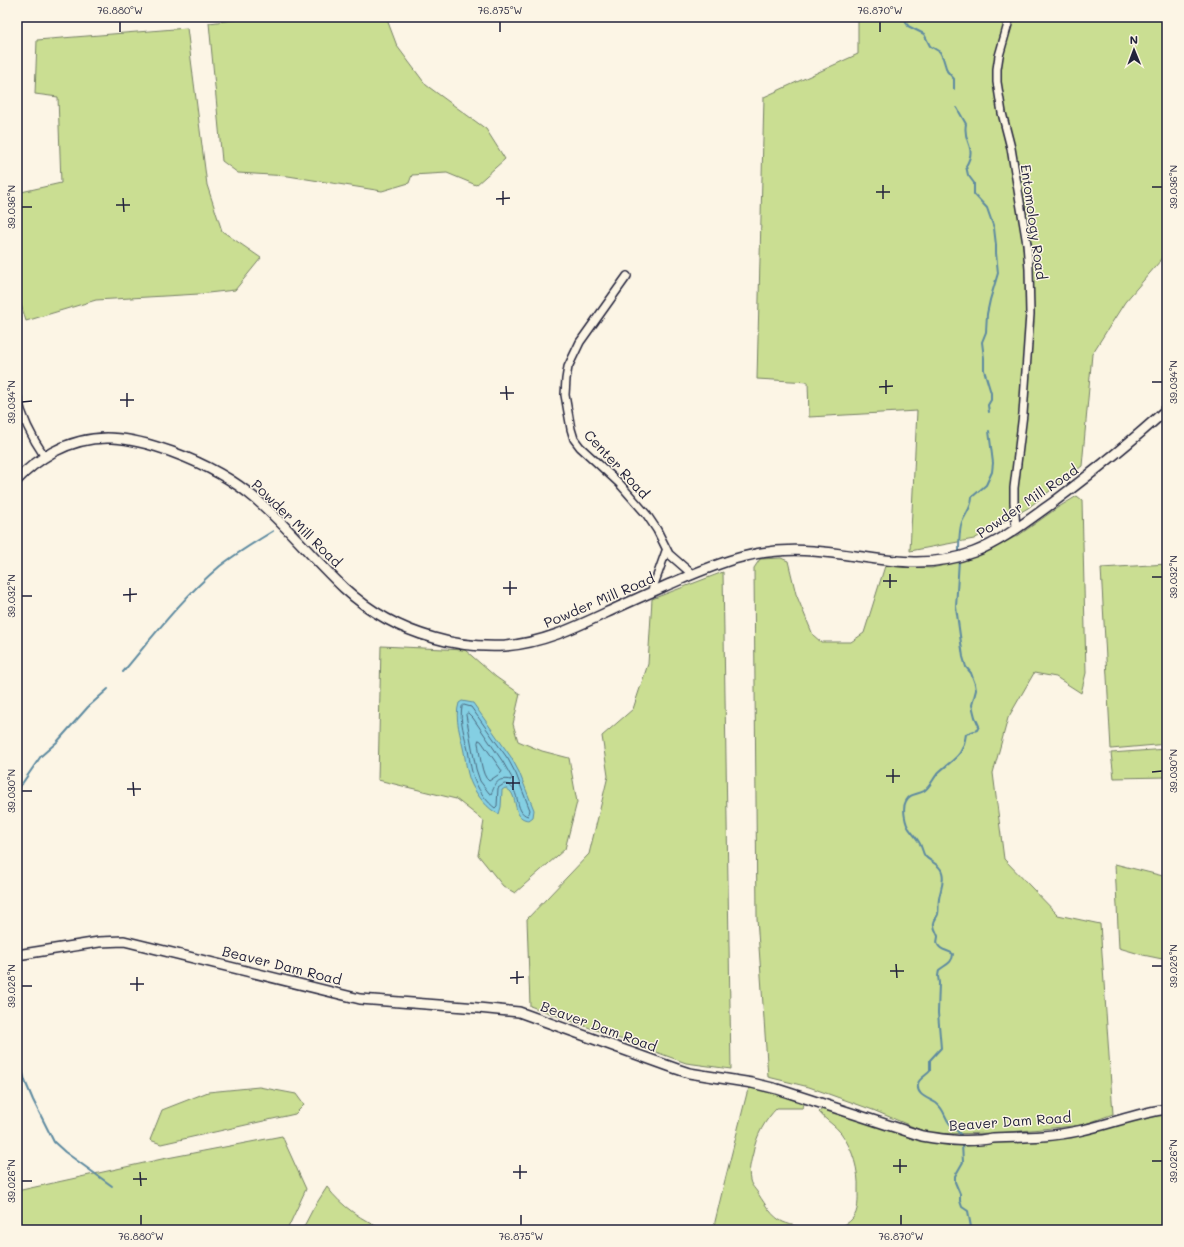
<svg xmlns="http://www.w3.org/2000/svg" width="1184" height="1247" font-family="Mali,sans-serif">
<style>
.green{fill:#cade92;stroke:#768066}
.water{fill:#84cfe3;stroke:#5d8aa0}
.lines{fill:none;stroke-linecap:round;stroke-linejoin:round}
.shore{stroke:#49677e;stroke-width:1}
.stream{stroke:#5d8aa0;stroke-width:2}
.street-casing{stroke:#22223b;stroke-width:10}
.secondary-casing{stroke:#22223b;stroke-width:12}
.street{stroke:#fcf5e5;stroke-width:7}
.secondary{stroke:#fcf5e5;stroke-width:9}
.ticks{fill:none;stroke:#22223b;stroke-width:1.5}
.labels{text-anchor:middle;dominant-baseline:central;stroke-width:3;stroke-linejoin:round;paint-order:stroke}
.street-label{font-size:14px;fill:#22223b;stroke:#fcf5e5}
.neatline{fill:none;stroke:#22223b;stroke-width:1.5}
.ticks-label{font-size:10px;text-anchor:middle;fill:#22223b}
</style>
<rect width="100%" height="100%" fill="#fcf5e5"/>
<filter id="ink" filterUnits="userSpaceOnUse"><feTurbulence type="fractalNoise" baseFrequency=".025" numOctaves="2"/><feDisplacementMap in="SourceGraphic" scale="8" xChannelSelector="R" yChannelSelector="G"/><feConvolveMatrix kernelMatrix="1 2 1 2 8 2 1 2 1" color-interpolation-filters="sRGB"/></filter>
<g filter="url(#ink)">
<g class="green">
<path d="M258 17H386L397 46 426 85 486 129 505 159 476 185 447 173 412 175 409 183 382 191 288 176 238 173 222 161 209 23Z"/>
<path d="M858 17H1167V253L1125 302 1092 354 1082 466 1028 508 974 539 910 551 917 411 809 417 808 382 757 379 764 97 858 54Z"/>
<path d="M187 28 207 185 222 231 261 258 235 290 199 294 96 300 26 321 17 291V193L61 183 58 97 35 94 37 40Z"/>
<path d="M1077 496 1082 500 1086 673 1081 693 1056 677 1034 673 1008 718 993 773 1004 859 1058 915 1100 924 1113 1114 1083 1125 1000 1133 930 1134 873 1110 809 1087 768 1077 757 918 754 568 760 559 781 558 788 561 796 594 813 635 821 642H851L864 633 885 566 932 568 969 559 1019 535 1057 508Z"/>
<path d="M1167 564V744L1111 749 1101 568Z"/>
<path d="M723 572 731 1069 686 1063 530 1006 527 919 589 854 608 776 602 736 633 709 648 664 652 599Z"/>
<path d="M381 646 465 650 496 677 520 694 513 724 518 741 542 751 569 758 577 802 565 849 515 893 503 886 478 855 484 821 456 799 378 780Z"/>
<path d="M1167 749V777L1114 778 1111 753Z"/>
<path d="M1115 864 1167 877V960L1143 955 1119 948Z"/>
<path d="M752 1083 807 1099 802 1108H777C765 1120 756 1136 753 1153 751 1161 748 1171 750 1180 751 1186 756 1189 759 1195 765 1204 772 1217 783 1222 800 1229 839 1235 852 1219 859 1212 858 1199 858 1190 859 1171 853 1149 841 1133 835 1125 825 1120 819 1112L827 1105 947 1141 1054 1134 1167 1107V1230H713L724 1184 747 1093Z"/>
<path d="M259 1087 296 1094 304 1105 295 1114 161 1144 150 1140 162 1110 208 1092Z"/>
<path d="M282 1136 306 1189 287 1230H17V1191L162 1159Z"/>
<path d="M327 1187C342 1207 362 1220 385 1230H302L313 1209Z"/>
</g>
<path class="water" d="M462 701 473 703 511 757 519 772 534 810 533 817 529 820C513 819 518 802 511 792 509 790 507 789 505 788L502 790 501 807 499 814C488 810 477 795 472 785 467 775 466 763 464 752 461 736 454 719 459 703Z"/>
<g class="lines">
<g class="shore">
<path d="M464 705 471 707 508 759 516 774 530 810 528 816C513 813 522 785 504 784L498 788 497 806 495 808C488 803 479 791 476 783 471 773 470 761 468 750 465 736 459 721 462 707Z"/>
<path d="M468 713 473 718 503 762 512 778 511 780C496 777 496 784 491 794L489 793 480 781 476 769 466 715Z"/>
<path d="M479 740 481 741 502 771 501 773 489 781C481 776 480 752 478 743Z"/>
</g>
<g class="stream">
<path d="M904 17 908 26 924 34 930 46 940 52 943 58 947 71 954 79V89"/>
<path d="M957 108 966 124C962 143 978 146 966 166L968 175 974 183V194L987 208 994 228 996 245V253L998 273 990 300 987 314 986 332 982 342 984 358V370L991 393V400L988 405 989 412"/>
<path d="M959 554C959 546 959 530 962 522 966 513 972 507 972 497L986 485 992 472 993 463 989 431"/>
<path d="M959 560 956 607 963 657 966 667 971 673 975 684 976 690 972 705 975 717 979 726 977 730 966 734C963 757 954 758 939 772 933 778 931 786 924 791 917 795 910 793 906 801 902 808 905 824 910 830 913 834 916 837 919 842 922 846 922 852 925 856 930 862 940 864 942 872 945 882 940 890 939 899 938 904 939 909 938 914 937 918 933 921 934 925 934 929 937 933 938 936 938 940 936 942 938 945 941 951 948 950 953 954 953 963 945 965 939 970L938 976 939 983 938 1013 941 1048 930 1060V1071C927 1075 918 1079 918 1084 916 1096 929 1098 936 1103 945 1110 944 1117 950 1124 953 1128 958 1131 961 1135V1137"/>
<path d="M123 672C154 635 183 597 220 566 237 553 255 542 273 531"/>
<path d="M17 791 41 756 57 742 88 707 108 689"/>
<path d="M17 1050 25 1081 33 1100 54 1142 65 1152 112 1186"/>
<path d="M962 1144 963 1162 955 1176V1182L960 1194V1201L962 1207 968 1211 971 1227 973 1230"/>
</g>
<g class="street-casing">
<g id="street">
<path d="M1010 17 999 56 997 69V82L1002 113 1011 148 1027 244 1029 269 1030 314 1023 414 1014 488V502L1016 528"/>
<path d="M627 276 580 342 568 367 566 379 565 395 571 429 574 439 580 447 619 483 647 515 657 530 669 554 692 574"/>
<path d="M17 396C22 418 32 438 45 457"/>
<path d="M651 593 666 551"/>
</g>
</g>
<g class="secondary-casing">
<g id="secondary">
<path d="M17 480C28 468 39 460 53 452 94 430 131 437 172 452 202 463 233 479 257 500 288 527 314 560 344 588 369 611 401 629 434 638 457 645 482 647 505 646 543 643 576 627 610 611 627 603 645 595 663 587 689 576 714 564 742 557 765 551 789 549 813 551 868 555 919 573 974 552 1002 541 1027 521 1051 504 1091 474 1130 443 1167 409"/>
<path d="M17 955 99 942 124 941 360 999 478 1008 519 1012 677 1069 689 1073 752 1083 777 1089 922 1136C946 1140 970 1143 993 1138 1021 1137 1051 1137 1078 1131 1108 1125 1137 1113 1167 1109"/>
</g>
</g>
<use href="#street" class="street"/>
<use href="#secondary" class="secondary"/>
</g>
</g>
<path class="ticks" d="M120 22V32M500 22V32M880 22V32M883 185V199M1152 187H1162M503 191V205M876 192H890M123 198 124 212M496 199 510 198M116 205H130M22 207H32M886 380V394M1152 382H1162M506 386 507 400M879 387 893 386M127 393V407M500 393H514M120 400H134M22 402 32 401M890 574V588M1152 577H1162M510 581V595M883 581H897M130 588V602M503 588H517M123 595 137 594M22 596H32M893 769V783M1152 772 1162 771M513 776V790M886 776H900M133 782 134 796M506 783H520M127 789H141M22 791H32M896 964 897 978M1152 966H1162M517 971V984M890 971H904M137 977V991M510 978 524 977M130 984H144M22 986H32M900 1159V1173M1152 1161H1162M520 1165V1179M893 1166H907M140 1172 141 1186M513 1172H527M133 1179H147M22 1181H32M141 1215V1225M521 1215V1225M901 1215V1225"/>
<g class="labels">
<g class="street-label">
<text transform="translate(1034 222) rotate(82)">Entomology Road</text>
<text transform="translate(617 464) rotate(47)">Center Road</text>
<text transform="translate(1027 501) rotate(-34)">Powder Mill Road</text>
<text transform="translate(297 523) rotate(44)">Powder Mill Road</text>
<text transform="translate(599 600) rotate(-23)">Powder Mill Road</text>
<text transform="translate(282 965) rotate(14)">Beaver Dam Road</text>
<text transform="translate(599 1026) rotate(20)">Beaver Dam Road</text>
<text transform="translate(1010 1121) rotate(-4)">Beaver Dam Road</text>
</g>
</g>
<rect width="1184" height="1247" fill="none" stroke="#fcf5e5" stroke-width="44"/>
<g transform="translate(1134 50) rotate(359)" stroke="#fcf5e5" stroke-width="3" paint-order="stroke">
<path d="M0-3L7 15L0 10L-7 15Z" fill="#22223b"/>
<text y="-6" font-size="11" font-weight="bold" text-anchor="middle" fill="#22223b">N</text>
</g>
<rect x="22" y="22" width="1140" height="1203" class="neatline"/>
<g class="ticks-label">
<text x="120" y="14">76.880°W</text>
<text x="500" y="14">76.875°W</text>
<text x="880" y="14">76.870°W</text>
<text transform="translate(1173 187) rotate(-90)" y="4">39.036°N</text>
<text transform="translate(11 207) rotate(-90)" y="4">39.036°N</text>
<text transform="translate(1173 382) rotate(-90)" y="4">39.034°N</text>
<text transform="translate(11 402) rotate(-90)" y="4">39.034°N</text>
<text transform="translate(1173 577) rotate(-90)" y="4">39.032°N</text>
<text transform="translate(11 596) rotate(-90)" y="4">39.032°N</text>
<text transform="translate(1173 771) rotate(-90)" y="4">39.030°N</text>
<text transform="translate(11 791) rotate(-90)" y="4">39.030°N</text>
<text transform="translate(1173 966) rotate(-90)" y="4">39.028°N</text>
<text transform="translate(11 986) rotate(-90)" y="4">39.028°N</text>
<text transform="translate(1173 1161) rotate(-90)" y="4">39.026°N</text>
<text transform="translate(11 1181) rotate(-90)" y="4">39.026°N</text>
<text x="141" y="1240">76.880°W</text>
<text x="521" y="1240">76.875°W</text>
<text x="901" y="1240">76.870°W</text>
</g>
</svg>
